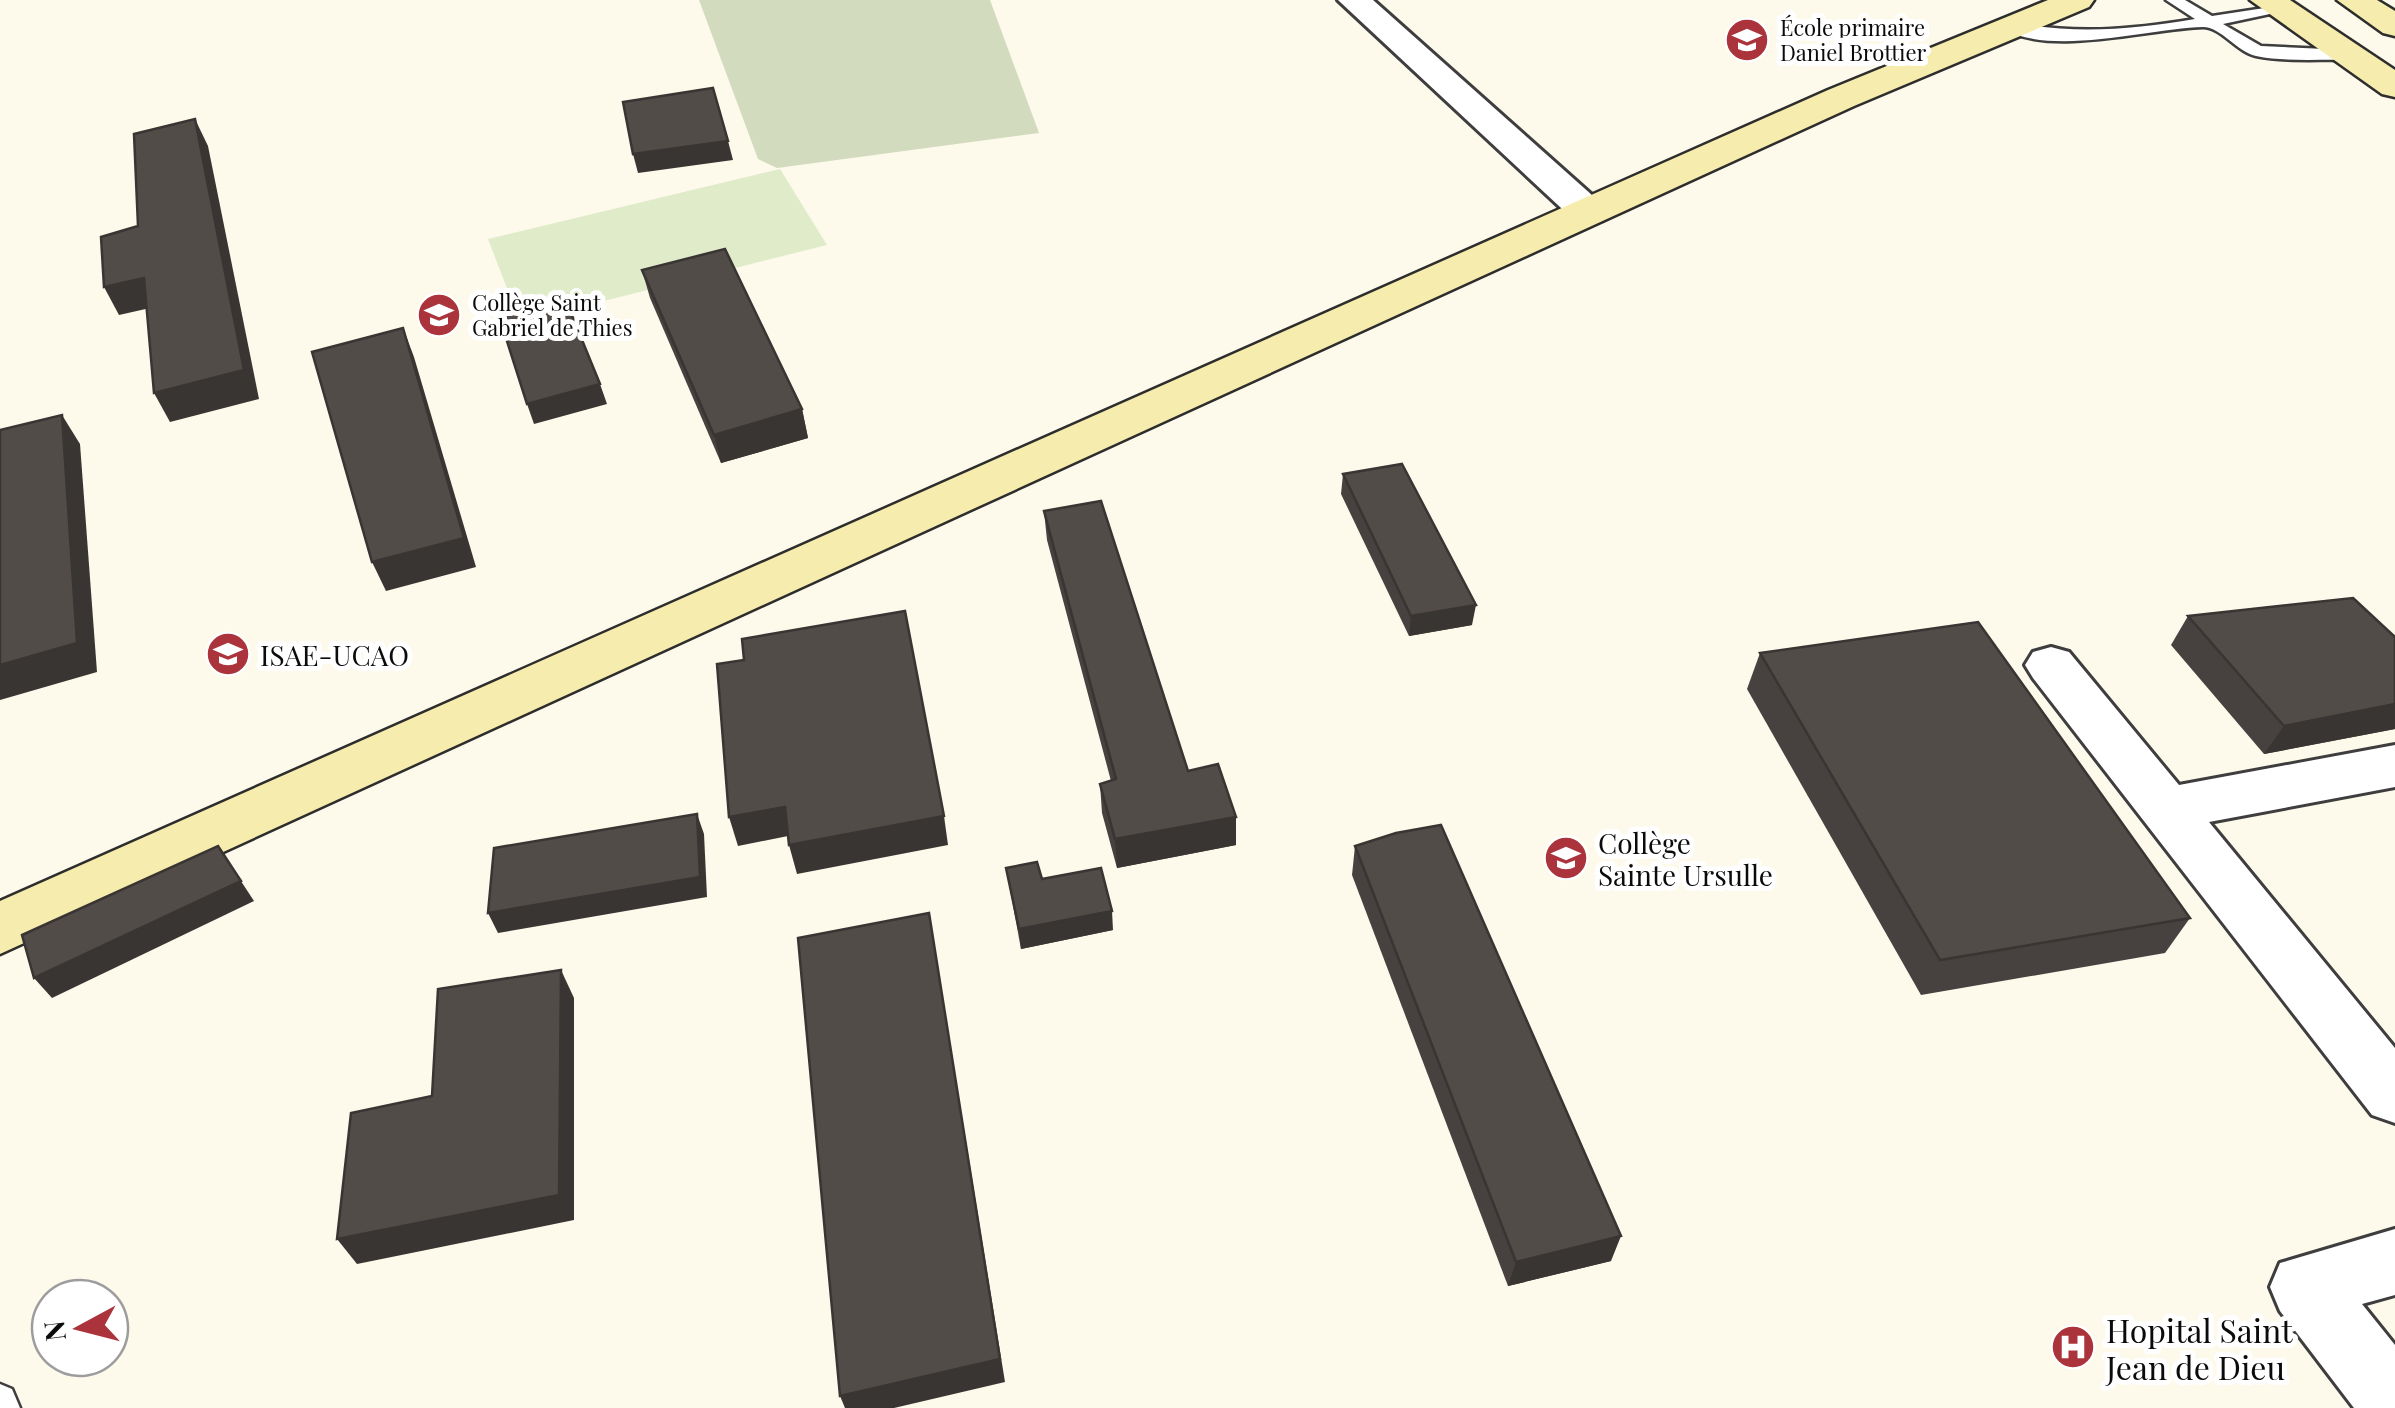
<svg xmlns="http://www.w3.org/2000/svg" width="2395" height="1408" font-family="'Playfair Display',serif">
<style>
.cemetery{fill:#d3dbbf}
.pitch{fill:#e0ebca}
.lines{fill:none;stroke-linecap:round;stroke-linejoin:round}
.lane-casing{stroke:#3e3e3e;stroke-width:5}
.street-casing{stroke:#3e3e3e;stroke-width:6}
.secondary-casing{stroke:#2d2d2d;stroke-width:5}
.lane{fill:#fff;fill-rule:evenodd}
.street{fill:#fff;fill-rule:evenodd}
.secondary{fill:#f6ecad;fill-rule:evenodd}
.wall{fill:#47413f}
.shaded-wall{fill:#393533}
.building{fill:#524c49;stroke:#393533;stroke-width:2.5}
.labels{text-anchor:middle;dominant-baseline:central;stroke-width:10;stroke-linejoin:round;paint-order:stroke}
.far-poi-label{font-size:22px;fill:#0b0b0b;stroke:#fff;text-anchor:start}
.poi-label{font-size:28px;fill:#0b0b0b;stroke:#fff;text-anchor:start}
.near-poi-label{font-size:32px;fill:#0b0b0b;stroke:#fff;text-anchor:start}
</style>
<rect width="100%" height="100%" fill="#fdf9eb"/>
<path class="cemetery" d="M699 0H990L1039 133 777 168 758 159Z"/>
<path class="pitch" d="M780 169 827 245 520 322 488 239Z"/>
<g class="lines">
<g class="lane-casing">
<g id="lane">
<path d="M2166 0H2185L2212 16 2284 5V11L2223 24 2261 46 2348 50 2356 55 2348 60C2319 59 2285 62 2256 56 2237 52 2221 27 2203 27 2151 28 2046 59 1999 26L2007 21C2070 35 2131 30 2195 19Z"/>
<path d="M0 1384 12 1389 20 1408H0Z"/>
</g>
</g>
<g class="street-casing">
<g id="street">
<path d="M1338 0H1373L1602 204 1607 212 1602 220 1588 223 1574 220Z"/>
<path d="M2051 647 2069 652 2179 785 2395 745V787L2209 822 2395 1048V1123L2372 1115 2033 678 2025 665 2033 652Z"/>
<path d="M2395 1229V1295L2362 1304 2395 1345V1408H2354L2280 1311 2270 1287 2280 1263Z"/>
</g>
</g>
<g class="secondary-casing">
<g id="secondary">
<path d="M2048 0H2094L2089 7 1854 106 0 954V901L1828 90Z"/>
<path d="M2250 0H2290L2395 70V97L2382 94Z"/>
<path d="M2337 0H2377L2395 11V36L2383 33Z"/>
</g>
</g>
<use href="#lane" class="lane"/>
<use href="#street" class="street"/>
<use href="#secondary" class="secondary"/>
</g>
<g class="wall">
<path d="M642 270 802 409 808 438 721 463 650 298Z"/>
<path d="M1343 474 1472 625 1409 636 1341 494Z"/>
<path d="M1044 511 1188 771 1236 817V845L1117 868 1102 813 1100 784 1111 781 1047 540Z"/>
<path d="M2188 616 2395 637V729L2264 754 2171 645Z"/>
<path d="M1760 653 2190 918 2165 953 1921 995 1747 689Z"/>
<path d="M1355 846 1611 1261 1508 1286 1352 875Z"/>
<path d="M1006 868 1042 879 1113 930 1021 949Z"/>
</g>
<g class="shaded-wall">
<path d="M195 119 208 146 259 399 170 422 154 393Z"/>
<path d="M728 141 733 160 638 173 633 154Z"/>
<path d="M144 278 159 306 119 315 104 287Z"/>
<path d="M403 328 414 357 476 567 386 591 372 562Z"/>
<path d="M600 384 607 404 534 424 527 404Z"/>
<path d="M802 409 808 438 721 463 714 435Z"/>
<path d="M62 415 80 444 97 672 0 700V665Z"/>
<path d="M1476 605 1472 625 1409 636 1411 616Z"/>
<path d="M2395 704V729L2264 754 2284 726Z"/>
<path d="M785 807 793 835 738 846 729 817Z"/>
<path d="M697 814 704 834 707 897 498 933 488 913Z"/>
<path d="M944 816 948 845 797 874 789 845Z"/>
<path d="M1236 817V845L1117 868 1115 839Z"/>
<path d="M218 846 254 901 52 998 34 978Z"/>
<path d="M1112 911 1113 930 1021 949 1019 929Z"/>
<path d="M929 913 1005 1382 894 1408H845L840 1396Z"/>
<path d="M561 970 574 998V1220L357 1264 337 1239Z"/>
<path d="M1621 1236 1611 1261 1508 1286 1516 1262Z"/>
</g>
<g class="building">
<path d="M713 88 728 141 633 154 623 102Z"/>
<path d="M195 119 244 370 154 393 144 278 104 287 101 237 138 226 134 134Z"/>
<path d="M725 249 802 409 714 435 642 270Z"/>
<path d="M564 296 600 384 527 404 498 313Z"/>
<path d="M403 328 464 538 372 562 312 352Z"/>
<path d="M62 415 77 643 0 665V430Z"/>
<path d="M1402 464 1476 605 1411 616 1343 474Z"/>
<path d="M1101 501 1188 771 1218 764 1236 817 1115 839 1100 784 1116 779 1044 511Z"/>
<path d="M2353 598 2395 637V704L2284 726 2188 616Z"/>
<path d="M905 611 944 816 789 845 785 807 729 817 717 664 744 660 742 639Z"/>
<path d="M1978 622 2190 918 1940 960 1760 653Z"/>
<path d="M697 814 700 877 488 913 494 848Z"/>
<path d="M1441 825 1621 1236 1516 1262 1355 846 1396 833Z"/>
<path d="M218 846 241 881 34 978 22 935Z"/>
<path d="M1037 862 1042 879 1101 868 1112 911 1019 929 1006 868Z"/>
<path d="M929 913 1000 1359 840 1396 798 938Z"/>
<path d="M561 970 559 1195 337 1239 351 1113 432 1096 438 989Z"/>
</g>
<defs>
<g id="school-disc" transform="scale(2.25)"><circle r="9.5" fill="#ab333c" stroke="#fff"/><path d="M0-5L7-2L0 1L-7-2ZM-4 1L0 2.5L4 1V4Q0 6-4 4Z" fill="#fff"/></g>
<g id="university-disc" transform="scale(2.25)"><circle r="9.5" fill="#ab333c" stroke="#fff"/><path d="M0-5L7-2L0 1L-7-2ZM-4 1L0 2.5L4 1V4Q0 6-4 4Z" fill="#fff"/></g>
<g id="hospital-disc" transform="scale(2.25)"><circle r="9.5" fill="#ab333c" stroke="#fff"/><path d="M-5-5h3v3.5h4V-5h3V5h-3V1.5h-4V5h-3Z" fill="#fff"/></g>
</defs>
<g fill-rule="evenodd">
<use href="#school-disc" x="1747" y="40"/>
<use href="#school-disc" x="439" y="315"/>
<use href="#university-disc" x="228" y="654"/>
<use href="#school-disc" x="1566" y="858"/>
<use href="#hospital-disc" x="2073" y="1347"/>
</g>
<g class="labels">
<g class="far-poi-label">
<text x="1780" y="27">École primaire<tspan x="1780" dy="25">Daniel Brottier</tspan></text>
<text x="472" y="302">Collège Saint<tspan x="472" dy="25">Gabriel de Thies</tspan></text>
</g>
<g class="poi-label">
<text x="260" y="654">ISAE-UCAO</text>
<text x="1598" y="842">Collège<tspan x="1598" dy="32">Sainte Ursulle</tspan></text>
</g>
<g class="near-poi-label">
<text x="2106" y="1329">Hopital Saint<tspan x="2106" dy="37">Jean de Dieu</tspan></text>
</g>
</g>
<g transform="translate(80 1328) rotate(263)"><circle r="48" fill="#ffffff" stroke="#9d9d9d" stroke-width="2.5"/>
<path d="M0-8L18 38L0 25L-18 38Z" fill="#ab333c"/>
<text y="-15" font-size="28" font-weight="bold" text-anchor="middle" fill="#0b0b0b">N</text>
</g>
</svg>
